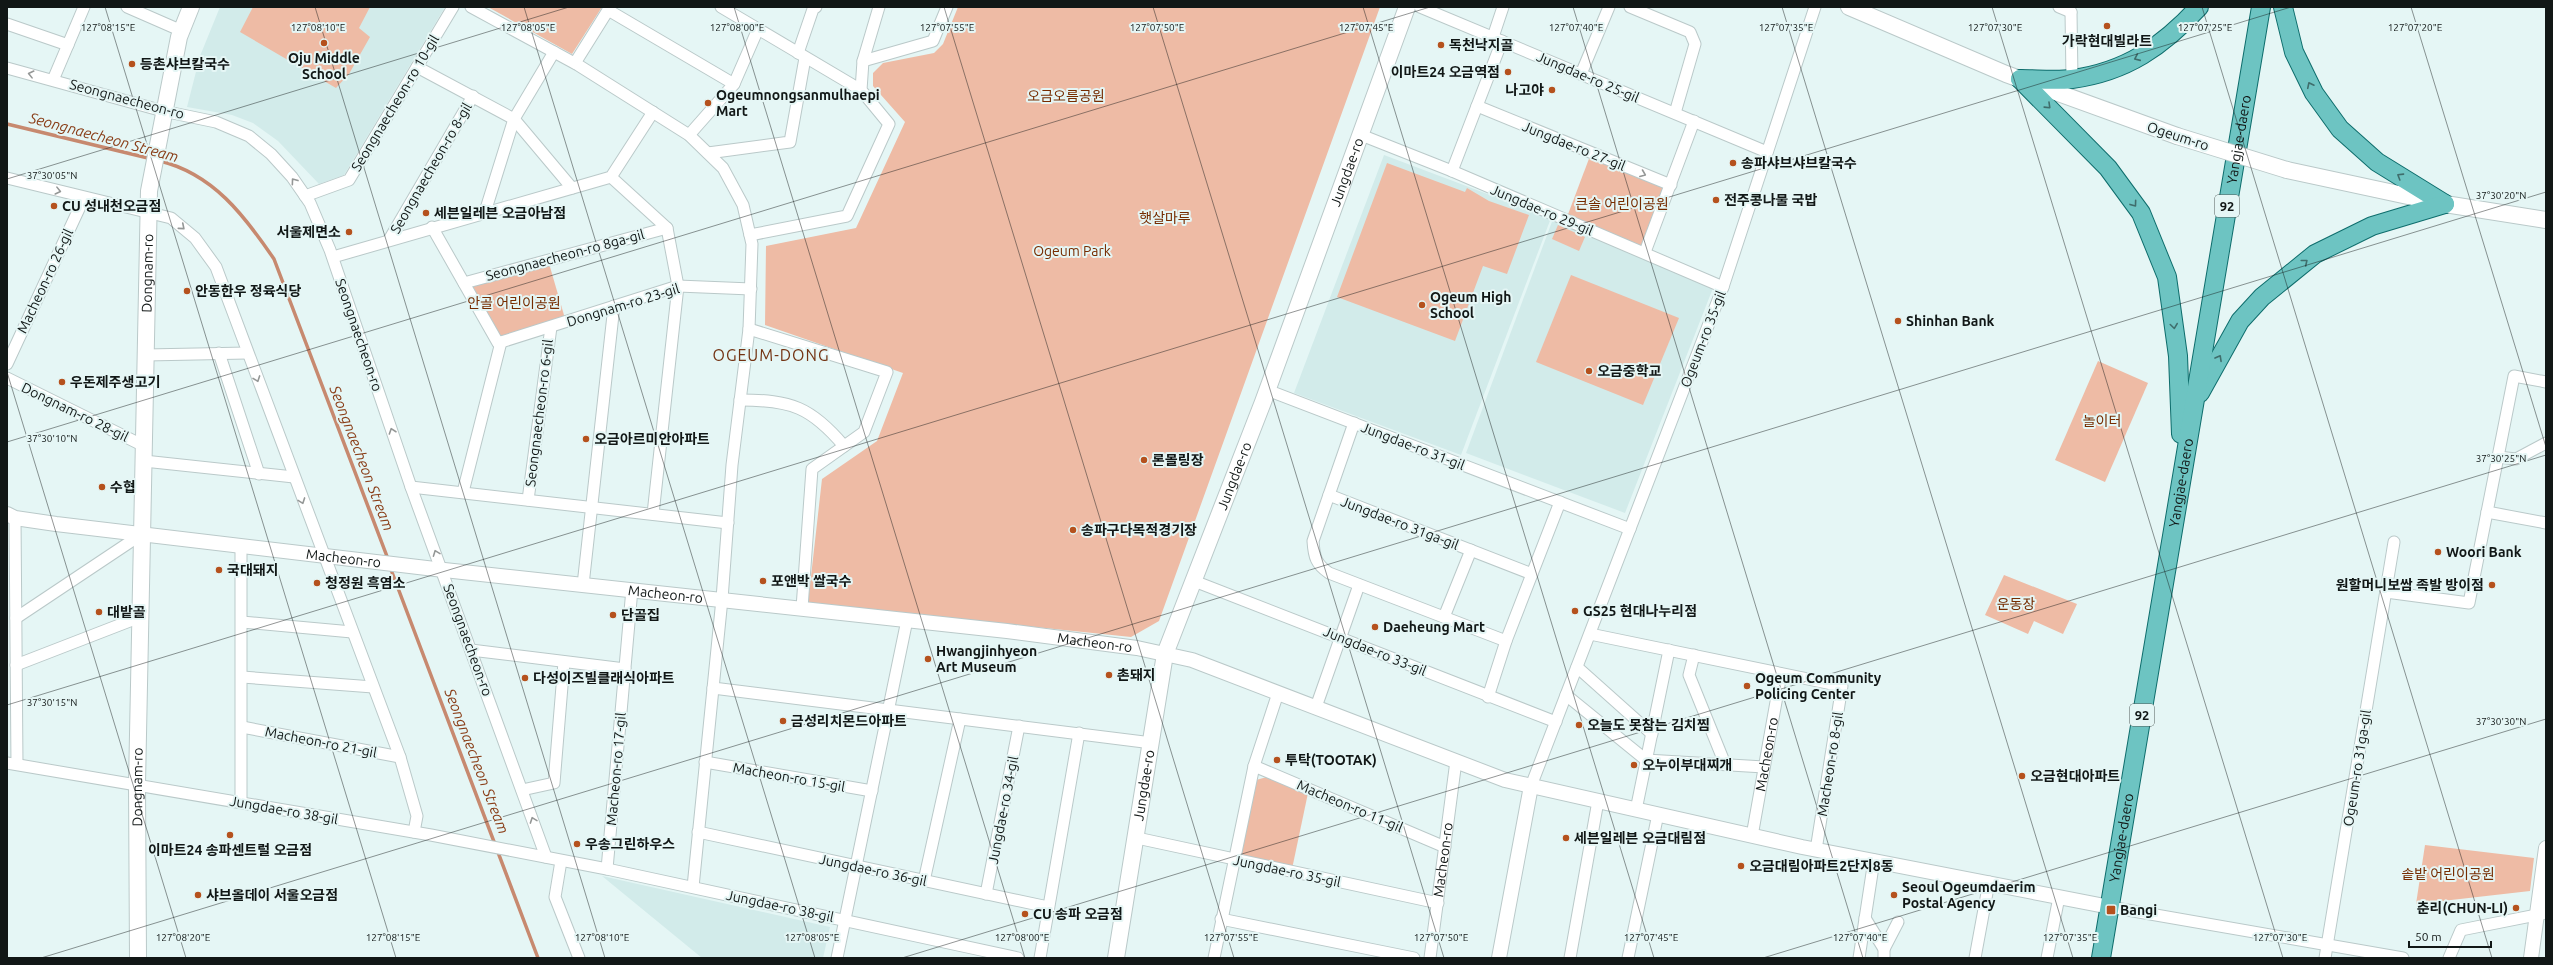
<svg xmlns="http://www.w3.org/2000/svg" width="2553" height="965" font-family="Ubuntu,'Noto Sans KR',sans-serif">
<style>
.built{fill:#d2ebea}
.green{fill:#eebba5}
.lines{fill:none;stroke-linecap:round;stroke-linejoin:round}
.stream{stroke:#c7896f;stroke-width:3.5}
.minor-casing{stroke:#bac9c9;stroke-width:13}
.tertiary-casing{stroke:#bac9c9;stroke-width:16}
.secondary-casing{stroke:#bac9c9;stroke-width:18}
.primary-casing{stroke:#0e6d6c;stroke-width:20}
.minor{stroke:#fff;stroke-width:11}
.tertiary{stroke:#fff;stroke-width:14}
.secondary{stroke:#fff;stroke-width:16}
.primary{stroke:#6dc4c2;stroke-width:18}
.secondary-bridge-casing{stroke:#bac9c9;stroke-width:18;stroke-linecap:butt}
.secondary-bridge{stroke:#fff;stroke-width:16}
.oneway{stroke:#3f6e6c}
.oneway2{stroke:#949796}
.ticks{fill:none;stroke:#111716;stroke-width:1;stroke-opacity:0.45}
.poi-dot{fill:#b5511d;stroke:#e5f6f5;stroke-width:1.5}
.labels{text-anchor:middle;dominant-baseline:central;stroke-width:4;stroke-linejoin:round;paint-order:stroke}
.shield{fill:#e5f6f5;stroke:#515a59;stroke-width:1}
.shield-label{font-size:13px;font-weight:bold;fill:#111716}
.poi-label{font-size:14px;font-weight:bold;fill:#111716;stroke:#e5f6f5;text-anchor:start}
.street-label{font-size:14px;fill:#111716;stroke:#e5f6f5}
.park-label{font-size:14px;fill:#762c00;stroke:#e5f6f5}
.water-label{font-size:15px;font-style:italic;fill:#893d17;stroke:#e5f6f5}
.quarter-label{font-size:16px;letter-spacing:1px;fill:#733313;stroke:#e5f6f5}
.ticks-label{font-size:10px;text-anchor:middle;fill:#111716;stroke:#e5f6f5;stroke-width:4;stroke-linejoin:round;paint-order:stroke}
</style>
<rect width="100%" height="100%" fill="#e5f6f5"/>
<g class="built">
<path d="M220 7H445L344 175 319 184 278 141 253 123 232 115 187 107 200 56Z"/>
<path d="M1384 155 1551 218 1461 455 1294 393Z"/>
<path d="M1553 219 1713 288 1625 513 1466 453Z"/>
<path d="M602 876 830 927 823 958H702Z"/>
</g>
<g class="green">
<path d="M253 7H370L359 28 370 37 349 74 336 88 240 32Z"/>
<path d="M488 7H602L572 54Z"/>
<path d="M958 7H1380L1159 621 1131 637 808 603 822 479 877 441 903 373 765 325 766 246 856 228 905 122 873 86V73L883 63 934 53 943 44Z"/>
<path d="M1590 156 1667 186 1643 248 1567 217Z"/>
<path d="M1387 163 1465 192 1467 188 1489 201 1529 215 1507 274 1483 266 1455 341 1337 297Z"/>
<path d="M1558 225 1585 237 1579 251 1552 239Z"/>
<path d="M548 260 566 322 501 342 464 283Z"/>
<path d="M1571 275 1679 318 1643 405 1536 362Z"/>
<path d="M2098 361 2148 383 2105 482 2055 460Z"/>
<path d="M2004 575 2077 604 2063 634 2034 621 2028 634 1985 615Z"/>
<path d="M1267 777 1308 793 1292 869 1239 858 1256 780Z"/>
<path d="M2425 845 2534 858 2530 891 2416 904Z"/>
</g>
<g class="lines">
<g class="stream">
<path d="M7 124 152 159"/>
<path d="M160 161C213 174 244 215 274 259L388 559"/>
<path d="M390 567 538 958"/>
</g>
<g class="minor-casing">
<g id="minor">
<path d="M127 7 182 31"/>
<path d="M471 7 578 65 689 135 723 168 743 205 752 244 749 329 732 465 722 599 693 887"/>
<path d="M721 7 861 90"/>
<path d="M1420 7 1767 152"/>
<path d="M1630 7 1690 32 1695 44 1675 113"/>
<path d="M2059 7 2071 12"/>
<path d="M608 10 734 84"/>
<path d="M2071 12 2072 79"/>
<path d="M7 24 68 45"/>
<path d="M1493 37 1503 7"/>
<path d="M798 53 813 9 816 7"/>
<path d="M863 61 879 7"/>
<path d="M575 63 610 7"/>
<path d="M417 67 514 119 572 188"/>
<path d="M7 68 163 111 216 122 249 136 271 154 292 177 310 203 330 250 411 487 546 857"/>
<path d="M1581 74 1609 7"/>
<path d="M53 80 84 7"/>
<path d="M1477 106 1671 185"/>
<path d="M689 135 734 84 758 29"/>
<path d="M1361 135 1452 171 1723 287"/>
<path d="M708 153 790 142 805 58"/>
<path d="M1452 171 1502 41"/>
<path d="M611 177 667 228 678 286 653 514"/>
<path d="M7 178 171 218 195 238 216 267 400 757 417 816 414 832"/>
<path d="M305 196 349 180 453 7"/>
<path d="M485 212 514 119 554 52"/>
<path d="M432 227 498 343 678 286 751 289"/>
<path d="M750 235 847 216 889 124 861 90 863 61 933 41 947 7"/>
<path d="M389 240 473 96"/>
<path d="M1645 252 1694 121"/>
<path d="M333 257 611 177 653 112"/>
<path d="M464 283 667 228"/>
<path d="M749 329 887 372 864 432 812 469 802 608"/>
<path d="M219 353 259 474"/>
<path d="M146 355 247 353"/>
<path d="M7 364 84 198"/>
<path d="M7 378 144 446"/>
<path d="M1267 390 1630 529"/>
<path d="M740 400C791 400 811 407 844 446"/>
<path d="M1354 423 1313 541C1314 557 1316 564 1329 573L1506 641"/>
<path d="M2498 457 2516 459 2546 443"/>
<path d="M144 461 294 477"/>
<path d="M411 487 728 523"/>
<path d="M463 492 501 342"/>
<path d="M1329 495 1532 574"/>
<path d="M528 500 551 327"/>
<path d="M2487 512 2546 523"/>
<path d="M15 518 17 764"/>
<path d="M241 546V802"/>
<path d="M1194 581 1556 722"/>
<path d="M583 585 614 306"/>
<path d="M2386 592 2469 603 2514 376 2546 382"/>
<path d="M1444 617 1471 550"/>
<path d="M16 618 142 534"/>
<path d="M242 622 352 632"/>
<path d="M1590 634 1842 686 1816 850"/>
<path d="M471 650 625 669"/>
<path d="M1694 655 1689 675 1725 764"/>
<path d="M16 665 140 617"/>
<path d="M1577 667 1652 734"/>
<path d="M242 677 373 687"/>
<path d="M713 688 1152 743"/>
<path d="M1566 695 1646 760 1764 767"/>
<path d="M1488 697 1506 641 1560 502"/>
<path d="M1316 707 1359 585"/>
<path d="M242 727 400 757"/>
<path d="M705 762 872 791"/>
<path d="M7 763 431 835 607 869 1018 958"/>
<path d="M1254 766 1445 847"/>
<path d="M1531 786 1723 287 1815 7"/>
<path d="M522 790 554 783 564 662"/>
<path d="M1636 810 1669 650"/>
<path d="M698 832 1048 907"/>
<path id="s1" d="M1752 836 1781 674"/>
<path d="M1137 838 1438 903"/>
<path d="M561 861 555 897 579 958"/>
<path d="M607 869 632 589"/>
<path d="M924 881 960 719"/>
<path d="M986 894 1019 726"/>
<path d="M2110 907 2403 958"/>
<path d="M1865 918 1884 949V958"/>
<path d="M1221 919 1414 958"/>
<path d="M1884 949 1898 922"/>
<path d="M837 958 907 620"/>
<path d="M1040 958 1079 733"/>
<path d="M1214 958 1254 766 1278 693"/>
<path id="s2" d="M1430 958 1456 761"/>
<path d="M1570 958 1598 801"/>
<path d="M1628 958 1658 814"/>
<path d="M1859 958 1874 860"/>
<path d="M1975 958 1989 882"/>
<path d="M2047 958 2059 897"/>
<path d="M2325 958 2394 542"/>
<path d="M2449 958 2461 930 2546 913"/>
</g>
</g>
<g class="tertiary-casing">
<g id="tertiary">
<path id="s3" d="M7 514 15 518 56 524 435 569 1007 631 1137 648 1192 660 1505 780 1802 847 2110 907"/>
<path d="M1499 958 1531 786"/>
<path d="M2531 958 2546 848"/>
</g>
</g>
<g class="secondary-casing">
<g id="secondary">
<path d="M1849 7 2006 74 2177 136"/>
<path d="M2287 170 2445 204 2546 220"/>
<path id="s4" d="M138 958 137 784 149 191 179 37 191 7"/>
<path id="s5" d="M1116 958 1165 654 1263 402 1407 7"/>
</g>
</g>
<g class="primary-casing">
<g id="primary">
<path d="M2283 7 2294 52 2314 93 2340 129 2377 162 2445 204"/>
<path d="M2020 79 2108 168 2141 213 2167 277 2178 356 2181 434"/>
<path d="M2020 79C2037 79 2055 81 2072 79 2126 72 2163 46 2199 7"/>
<path d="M2200 393 2240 321 2262 297 2315 254 2372 226 2445 204"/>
<path id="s6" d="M2101 958 2261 7"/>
</g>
</g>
<use href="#minor" class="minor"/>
<use href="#tertiary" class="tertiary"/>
<use href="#secondary" class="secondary"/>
<use href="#primary" class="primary"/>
<g class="secondary-bridge-casing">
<path id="secondary-bridge" d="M2177 136 2287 170"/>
</g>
<use href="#secondary-bridge" class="secondary-bridge"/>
</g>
<defs><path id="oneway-chevron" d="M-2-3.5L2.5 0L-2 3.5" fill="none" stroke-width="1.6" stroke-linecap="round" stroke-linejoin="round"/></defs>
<g class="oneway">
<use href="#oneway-chevron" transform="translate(2137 58) rotate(156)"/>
<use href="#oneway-chevron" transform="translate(2310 85) rotate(-116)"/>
<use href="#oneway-chevron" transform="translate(2048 106) rotate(44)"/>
<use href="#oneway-chevron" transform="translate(2400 176) rotate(-148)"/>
<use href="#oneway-chevron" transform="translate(2134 204) rotate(54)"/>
<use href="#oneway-chevron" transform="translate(2305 262) rotate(-39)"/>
<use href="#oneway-chevron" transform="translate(2174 326) rotate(82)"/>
<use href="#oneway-chevron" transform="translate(2219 358) rotate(-61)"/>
</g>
<g class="oneway2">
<use href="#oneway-chevron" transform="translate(31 74) rotate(-166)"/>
<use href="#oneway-chevron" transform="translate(1643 174) rotate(22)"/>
<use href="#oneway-chevron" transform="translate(294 181) rotate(-126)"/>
<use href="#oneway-chevron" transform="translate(58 191) rotate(14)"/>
<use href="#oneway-chevron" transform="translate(182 227) rotate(40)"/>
<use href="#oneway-chevron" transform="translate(257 379) rotate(70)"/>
<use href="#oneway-chevron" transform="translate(392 431) rotate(-109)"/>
<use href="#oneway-chevron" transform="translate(302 501) rotate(70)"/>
<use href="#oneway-chevron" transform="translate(436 553) rotate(-111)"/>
<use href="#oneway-chevron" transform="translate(533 820) rotate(-110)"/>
</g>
<path class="ticks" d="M105 7 396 958M315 7 605 958M524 7 815 958M734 7 1025 958M944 7 1234 958M1153 7 1444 958M1363 7 1654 958M1573 7 1863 958M1782 7 2073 958M1992 7 2283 958M2202 7 2492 958M2411 7 2546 447M7 179 569 7M7 372 186 958M7 442 1430 7M7 705 2291 7M41 958 2546 192M902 958 2546 455M1763 958 2546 719"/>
<g class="poi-dot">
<circle cx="2107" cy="26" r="4"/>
<circle cx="324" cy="43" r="4"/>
<circle cx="1441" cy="45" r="4"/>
<circle cx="132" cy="64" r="4"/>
<circle cx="1508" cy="72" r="4"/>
<circle cx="1552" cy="90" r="4"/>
<circle cx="708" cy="103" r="4"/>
<circle cx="1733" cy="163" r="4"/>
<circle cx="1716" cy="200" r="4"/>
<circle cx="54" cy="206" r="4"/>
<circle cx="426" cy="213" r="4"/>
<circle cx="349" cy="232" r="4"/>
<circle cx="187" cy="291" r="4"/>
<circle cx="1422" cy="305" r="4"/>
<circle cx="1898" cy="321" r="4"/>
<circle cx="1589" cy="371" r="4"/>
<circle cx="62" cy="382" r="4"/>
<circle cx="586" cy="439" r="4"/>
<circle cx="1144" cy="460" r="4"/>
<circle cx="102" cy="487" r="4"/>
<circle cx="1073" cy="530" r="4"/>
<circle cx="2438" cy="552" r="4"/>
<circle cx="219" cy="570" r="4"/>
<circle cx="763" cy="581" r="4"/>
<circle cx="317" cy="583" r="4"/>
<circle cx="2492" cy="585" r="4"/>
<circle cx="1575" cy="611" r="4"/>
<circle cx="99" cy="612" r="4"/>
<circle cx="613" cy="615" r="4"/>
<circle cx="1375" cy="627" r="4"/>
<circle cx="928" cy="659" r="4"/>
<circle cx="1109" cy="675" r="4"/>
<circle cx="525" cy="678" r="4"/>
<circle cx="1747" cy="686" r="4"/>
<circle cx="783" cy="721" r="4"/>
<circle cx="1579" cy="725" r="4"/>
<circle cx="1277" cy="760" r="4"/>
<circle cx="1634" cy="765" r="4"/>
<circle cx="2022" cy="776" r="4"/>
<circle cx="230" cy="835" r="4"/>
<circle cx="1566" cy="838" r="4"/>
<circle cx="577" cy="844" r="4"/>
<circle cx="1741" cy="866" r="4"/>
<circle cx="198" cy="895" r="4"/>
<circle cx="1894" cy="895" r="4"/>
<circle cx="2516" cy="908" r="4"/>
<rect x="2106" y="905" width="10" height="10" rx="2"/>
<circle cx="1025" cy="914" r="4"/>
</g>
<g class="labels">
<g class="shield">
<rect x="2215" y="195" width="24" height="22" rx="3"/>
<rect x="2130" y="704" width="24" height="22" rx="3"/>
</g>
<g class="shield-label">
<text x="2227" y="206">92</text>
<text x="2142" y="715">92</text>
</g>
<g class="poi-label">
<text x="2107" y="41" text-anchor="middle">가락현대빌라트</text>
<text x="1449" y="45">독천낙지골</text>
<text x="324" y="58" text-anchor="middle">Oju Middle<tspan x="324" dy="16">School</tspan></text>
<text x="140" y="64">등촌샤브칼국수</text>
<text x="1500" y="72" text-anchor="end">이마트24 오금역점</text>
<text x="1544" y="90" text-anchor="end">나고야</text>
<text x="716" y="95">Ogeumnongsanmulhaepi<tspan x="716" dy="16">Mart</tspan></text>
<text x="1741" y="163">송파샤브샤브칼국수</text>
<text x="1724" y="200">전주콩나물 국밥</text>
<text x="62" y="206">CU 성내천오금점</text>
<text x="434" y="213">세븐일레븐 오금아남점</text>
<text x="341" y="232" text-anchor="end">서울제면소</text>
<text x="195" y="291">안동한우 정육식당</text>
<text x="1430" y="297">Ogeum High<tspan x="1430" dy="16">School</tspan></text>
<text x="1906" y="321">Shinhan Bank</text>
<text x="1597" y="371">오금중학교</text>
<text x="70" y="382">우돈제주생고기</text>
<text x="594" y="439">오금아르미안아파트</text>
<text x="1152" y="460">론볼링장</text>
<text x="110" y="487">수협</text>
<text x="1081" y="530">송파구다목적경기장</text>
<text x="2446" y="552">Woori Bank</text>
<text x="227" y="570">국대돼지</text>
<text x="771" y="581">포앤박 쌀국수</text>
<text x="325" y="583">청정원 흑염소</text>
<text x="2484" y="585" text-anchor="end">원할머니보쌈 족발 방이점</text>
<text x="1583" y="611">GS25 현대나누리점</text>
<text x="107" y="612">대밭골</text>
<text x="621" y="615">단골집</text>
<text x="1383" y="627">Daeheung Mart</text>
<text x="936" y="651">Hwangjinhyeon<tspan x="936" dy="16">Art Museum</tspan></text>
<text x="1117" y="675">촌돼지</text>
<text x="533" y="678">다성이즈빌클래식아파트</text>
<text x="1755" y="678">Ogeum Community<tspan x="1755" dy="16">Policing Center</tspan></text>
<text x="791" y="721">금성리치몬드아파트</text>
<text x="1587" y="725">오늘도 못참는 김치찜</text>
<text x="1285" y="760">투탁(TOOTAK)</text>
<text x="1642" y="765">오누이부대찌개</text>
<text x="2030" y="776">오금현대아파트</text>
<text x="1574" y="838">세븐일레븐 오금대림점</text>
<text x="585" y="844">우송그린하우스</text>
<text x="230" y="850" text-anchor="middle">이마트24 송파센트럴 오금점</text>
<text x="1749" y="866">오금대림아파트2단지8동</text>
<text x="1902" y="887">Seoul Ogeumdaerim<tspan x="1902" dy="16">Postal Agency</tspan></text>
<text x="206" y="895">샤브올데이 서울오금점</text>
<text x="2508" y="908" text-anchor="end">춘리(CHUN-LI)</text>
<text x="2120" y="910">Bangi</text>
<text x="1033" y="914">CU 송파 오금점</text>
</g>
<g class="street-label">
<text transform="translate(1588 77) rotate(23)">Jungdae-ro 25-gil</text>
<text transform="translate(127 99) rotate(15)">Seongnaecheon-ro</text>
<text transform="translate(395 103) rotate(-59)">Seongnaecheon-ro 10-gil</text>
<text transform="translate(2178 136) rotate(18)">Ogeum-ro</text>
<text stroke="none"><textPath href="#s6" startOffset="830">Yangjae-daero</textPath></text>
<text transform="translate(1574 146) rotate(22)">Jungdae-ro 27-gil</text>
<text transform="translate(431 168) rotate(-60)">Seongnaecheon-ro 8-gil</text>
<text stroke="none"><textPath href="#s5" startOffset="823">Jungdae-ro</textPath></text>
<text transform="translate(1542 210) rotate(23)">Jungdae-ro 29-gil</text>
<text transform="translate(565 255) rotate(-15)">Seongnaecheon-ro 8ga-gil</text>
<text stroke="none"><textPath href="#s4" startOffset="685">Dongnam-ro</textPath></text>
<text transform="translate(45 281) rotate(-65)">Macheon-ro 26-gil</text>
<text transform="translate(623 305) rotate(-17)">Dongnam-ro 23-gil</text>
<text transform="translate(359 335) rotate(71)">Seongnaecheon-ro</text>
<text transform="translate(1703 339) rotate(-69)">Ogeum-ro 35-gil</text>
<text transform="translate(75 412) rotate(26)">Dongnam-ro 28-gil</text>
<text transform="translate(539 413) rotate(-83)">Seongnaecheon-ro 6-gil</text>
<text transform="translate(1413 446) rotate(21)">Jungdae-ro 31-gil</text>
<text stroke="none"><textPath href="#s5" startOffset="499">Jungdae-ro</textPath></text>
<text stroke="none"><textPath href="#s6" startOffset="482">Yangjae-daero</textPath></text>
<text transform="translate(1400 523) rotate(21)">Jungdae-ro 31ga-gil</text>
<text stroke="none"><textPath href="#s3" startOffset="340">Macheon-ro</textPath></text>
<text stroke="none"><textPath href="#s3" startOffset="664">Macheon-ro</textPath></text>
<text transform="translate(468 640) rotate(70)">Seongnaecheon-ro</text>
<text stroke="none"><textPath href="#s3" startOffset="1096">Macheon-ro</textPath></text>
<text transform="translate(1375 651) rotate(22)">Jungdae-ro 33-gil</text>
<text transform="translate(321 742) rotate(11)">Macheon-ro 21-gil</text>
<text stroke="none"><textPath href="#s1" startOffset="83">Macheon-ro</textPath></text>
<text transform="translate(1830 764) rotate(-81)">Macheon-ro 8-gil</text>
<text transform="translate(2357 768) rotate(-81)">Ogeum-ro 31ga-gil</text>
<text transform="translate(616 769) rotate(-85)">Macheon-ro 17-gil</text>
<text transform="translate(789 777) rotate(10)">Macheon-ro 15-gil</text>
<text stroke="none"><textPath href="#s5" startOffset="175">Jungdae-ro</textPath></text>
<text stroke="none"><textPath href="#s4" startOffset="171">Dongnam-ro</textPath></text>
<text transform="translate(1350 806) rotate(23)">Macheon-ro 11-gil</text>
<text transform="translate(284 810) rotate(10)">Jungdae-ro 38-gil</text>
<text transform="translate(1003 810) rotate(-79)">Jungdae-ro 34-gil</text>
<text stroke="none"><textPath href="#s6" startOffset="122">Yangjae-daero</textPath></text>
<text stroke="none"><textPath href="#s2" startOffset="99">Macheon-ro</textPath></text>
<text transform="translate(873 870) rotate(12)">Jungdae-ro 36-gil</text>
<text transform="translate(1287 871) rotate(12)">Jungdae-ro 35-gil</text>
<text transform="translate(780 906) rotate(12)">Jungdae-ro 38-gil</text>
</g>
<g class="park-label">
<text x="1066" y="96">오금오름공원</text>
<text x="1622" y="204">큰솔 어린이공원</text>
<text x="1165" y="218">햇살마루</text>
<text x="1072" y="251">Ogeum Park</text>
<text x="514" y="303">안골 어린이공원</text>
<text x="2102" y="421">놀이터</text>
<text x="2016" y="604">운동장</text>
<text x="2448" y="874">솥밭 어린이공원</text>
</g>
<g class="water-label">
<text transform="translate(104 137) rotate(15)">Seongnaecheon Stream</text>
<text transform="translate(362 458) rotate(69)">Seongnaecheon Stream</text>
<text transform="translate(477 761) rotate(69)">Seongnaecheon Stream</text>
</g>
<g class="quarter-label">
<text x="771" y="355">OGEUM-DONG</text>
</g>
</g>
<g class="ticks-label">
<text x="108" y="31">127°08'15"E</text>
<text x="318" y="31">127°08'10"E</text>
<text x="528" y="31">127°08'05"E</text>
<text x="737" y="31">127°08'00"E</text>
<text x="947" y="31">127°07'55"E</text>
<text x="1157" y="31">127°07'50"E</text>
<text x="1366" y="31">127°07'45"E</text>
<text x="1576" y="31">127°07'40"E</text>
<text x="1786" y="31">127°07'35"E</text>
<text x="1995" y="31">127°07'30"E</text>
<text x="2205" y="31">127°07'25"E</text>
<text x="2415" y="31">127°07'20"E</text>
<text x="52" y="179">37°30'05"N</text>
<text x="2501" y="199">37°30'20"N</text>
<text x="52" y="442">37°30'10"N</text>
<text x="2501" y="462">37°30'25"N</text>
<text x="52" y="706">37°30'15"N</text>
<text x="2501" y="725">37°30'30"N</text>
<text x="183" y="941">127°08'20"E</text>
<text x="393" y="941">127°08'15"E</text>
<text x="602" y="941">127°08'10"E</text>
<text x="812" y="941">127°08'05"E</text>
<text x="1022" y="941">127°08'00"E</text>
<text x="1231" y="941">127°07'55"E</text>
<text x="1441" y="941">127°07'50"E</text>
<text x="1651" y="941">127°07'45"E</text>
<text x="1860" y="941">127°07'40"E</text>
<text x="2070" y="941">127°07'35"E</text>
<text x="2280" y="941">127°07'30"E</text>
</g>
<rect width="2553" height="965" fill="none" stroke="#111716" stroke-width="16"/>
<path d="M2409 941v6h82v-6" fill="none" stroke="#111716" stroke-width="2"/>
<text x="2415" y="941" font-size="12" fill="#111716" stroke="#e5f6f5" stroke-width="3" paint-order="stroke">50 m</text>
</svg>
